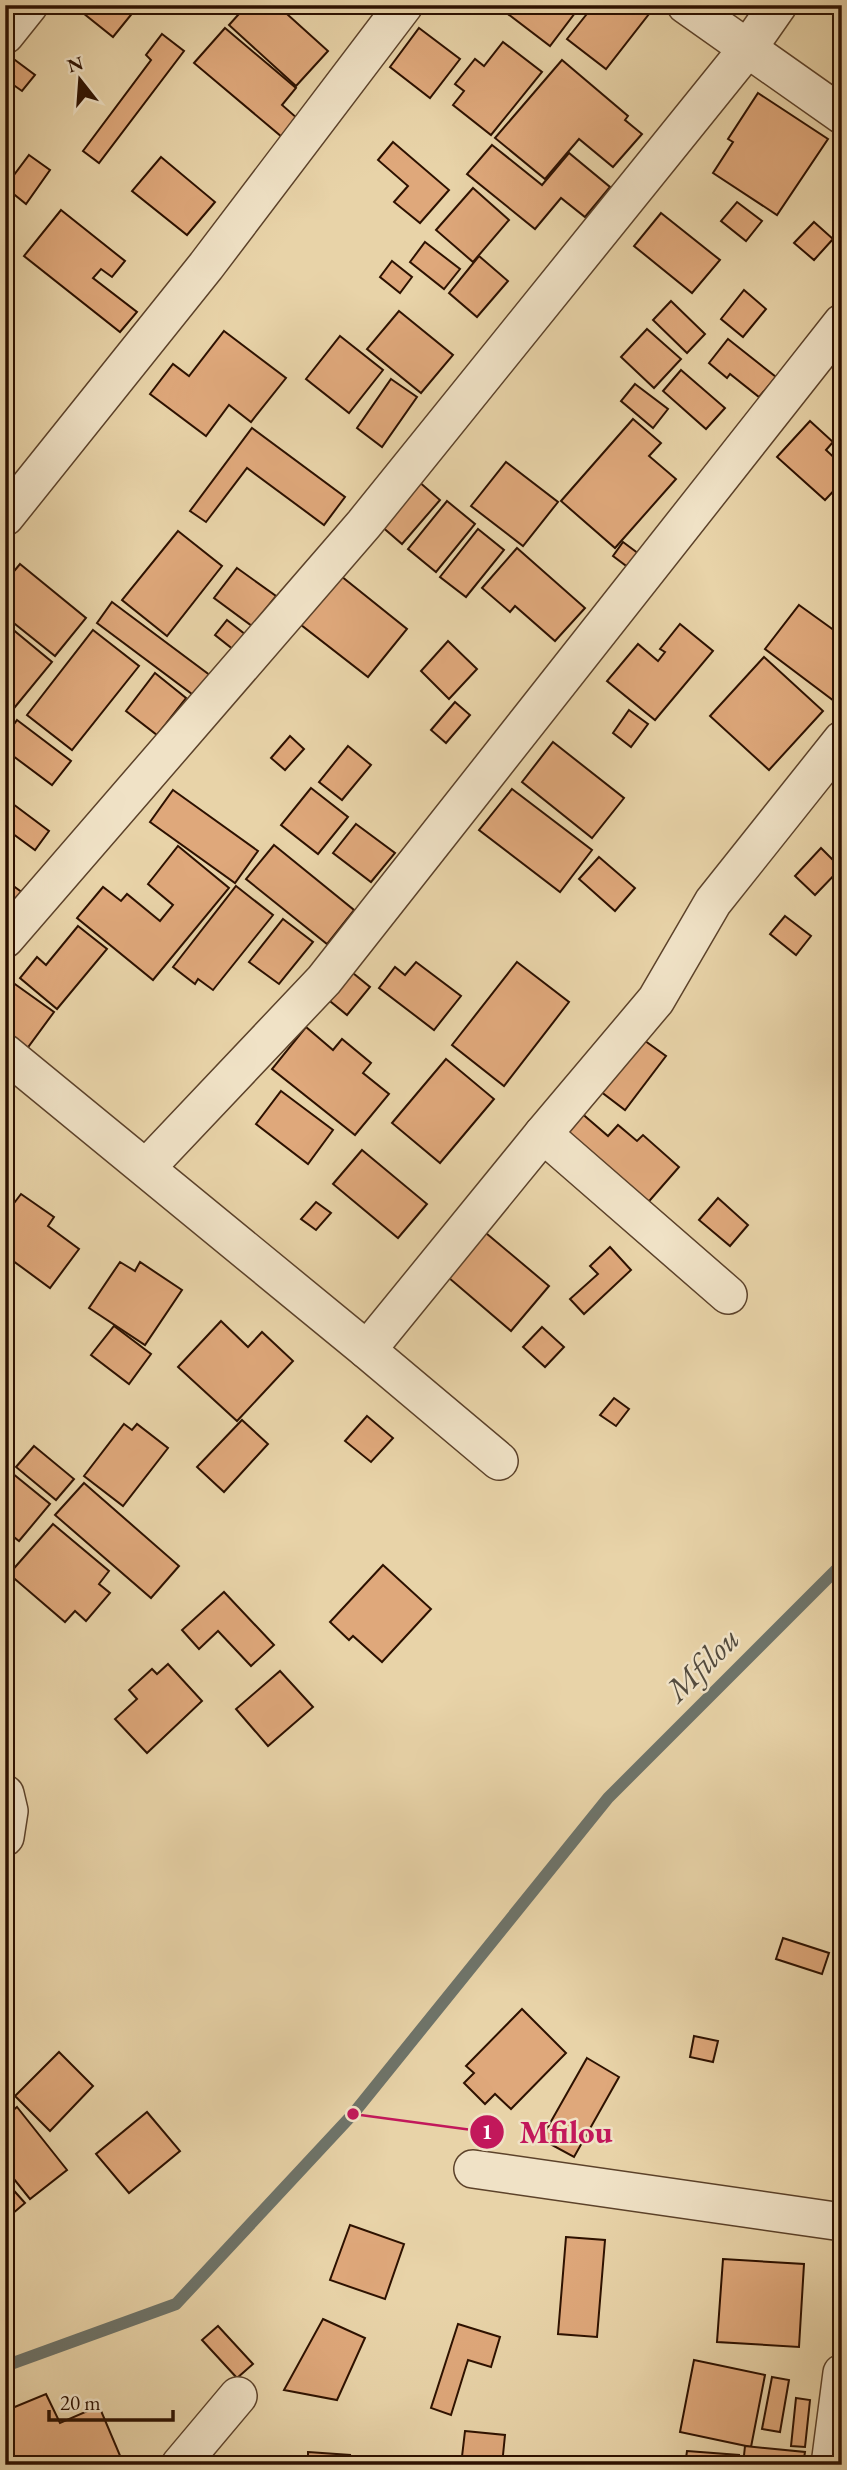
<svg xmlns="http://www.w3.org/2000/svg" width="847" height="2470" font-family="'EB Garamond',serif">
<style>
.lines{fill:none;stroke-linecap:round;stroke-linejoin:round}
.stream{stroke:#6e746a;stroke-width:12}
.building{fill:#dfa87b;stroke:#2d1100;stroke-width:2}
.minor-casing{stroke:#5c422a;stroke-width:40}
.minor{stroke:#f0e2c6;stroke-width:37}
.labels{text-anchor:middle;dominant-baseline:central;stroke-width:5;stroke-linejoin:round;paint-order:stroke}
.water-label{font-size:33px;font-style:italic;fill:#534b3e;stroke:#f0e2c6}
.leader{fill:none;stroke:#c2185b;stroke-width:2.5}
.callout-dot{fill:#c2185b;stroke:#f0e2c6;stroke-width:2.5}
.mark-label{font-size:21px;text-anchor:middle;font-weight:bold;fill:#fff}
.callout-label{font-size:33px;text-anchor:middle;font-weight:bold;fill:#c2185b;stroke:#f0e2c6;stroke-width:5;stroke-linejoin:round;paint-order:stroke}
</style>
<rect width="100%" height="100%" fill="#e8d3a8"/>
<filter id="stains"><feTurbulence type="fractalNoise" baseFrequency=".00286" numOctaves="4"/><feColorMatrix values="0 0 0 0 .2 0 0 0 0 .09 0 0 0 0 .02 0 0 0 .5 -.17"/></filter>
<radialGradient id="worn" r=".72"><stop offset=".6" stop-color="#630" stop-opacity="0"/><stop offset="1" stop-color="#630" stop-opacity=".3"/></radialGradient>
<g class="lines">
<path class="stream" d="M5 2366 176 2304 353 2114 608 1798 842 1564"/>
</g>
<g class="building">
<path d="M73 5H139L113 37Z"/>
<path d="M247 5H277L328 51 296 86 229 25Z"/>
<path d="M496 5H581L550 46Z"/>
<path d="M594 5H656L606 69 567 39Z"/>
<path d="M225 28 296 88 282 105 298 119 282 137 194 63Z"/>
<path d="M419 28 460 59 430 98 390 67Z"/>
<path d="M162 34 184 51 99 163 83 151 151 60 146 55Z"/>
<path d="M503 42 542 72 491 135 453 105 464 91 455 84 475 59 484 66Z"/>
<path d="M11 57 35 75 22 91 5 79V66Z"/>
<path d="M562 60 628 116 625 120 642 134 613 167 579 139 545 179 495 138Z"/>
<path d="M758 93 828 139 777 215 713 173 733 142 728 139Z"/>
<path d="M393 142 449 190 420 223 394 202 408 186 378 160Z"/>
<path d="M492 145 542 185 569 153 610 187 585 217 561 198 535 229 467 174Z"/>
<path d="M29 155 50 170 26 204 5 187Z"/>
<path d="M161 157 215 202 187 235 132 191Z"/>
<path d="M473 188 509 220 473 262 436 230Z"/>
<path d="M737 202 762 221 746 241 721 221Z"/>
<path d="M61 210 125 261 112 277 101 269 93 278 137 312 120 332 24 256Z"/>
<path d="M661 213 720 260 692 293 634 246Z"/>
<path d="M814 222 833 239 814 260 794 243Z"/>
<path d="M425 242 460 269 444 289 410 262Z"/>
<path d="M479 256 508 281 477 317 449 293Z"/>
<path d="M392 261 412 277 400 293 380 277Z"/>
<path d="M744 290 766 309 743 337 721 319Z"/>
<path d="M671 301 705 334 687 353 653 320Z"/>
<path d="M399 311 453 355 421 393 367 349Z"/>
<path d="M647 329 681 359 654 388 621 357Z"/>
<path d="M224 331 286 378 251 422 229 405 206 436 150 394 173 364 189 376Z"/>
<path d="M340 336 383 370 349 413 306 379Z"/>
<path d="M728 339 776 377 759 397 730 374 727 378 709 363Z"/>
<path d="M681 370 725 408 706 429 663 391Z"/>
<path d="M391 379 417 397 382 447 357 428Z"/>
<path d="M635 384 668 409 653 428 621 401Z"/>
<path d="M633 419 661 443 649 456 676 479 615 548 561 501Z"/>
<path d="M810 421 833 442 826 450 842 465V482L825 500 777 457Z"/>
<path d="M252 428 345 497 324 525 247 468 206 522 190 511Z"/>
<path d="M506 462 558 502 523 546 471 506Z"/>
<path d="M410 474 440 500 402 544 373 519Z"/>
<path d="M447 501 475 524 436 572 408 549Z"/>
<path d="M478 529 504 550 466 597 440 577Z"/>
<path d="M178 531 222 566 167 636 122 600Z"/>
<path d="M623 542 643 557 633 571 613 556Z"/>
<path d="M517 548 585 608 555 641 515 606 510 612 482 588Z"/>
<path d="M20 564 86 618 55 656 5 616V582Z"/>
<path d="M237 568 276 596 252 626 214 598Z"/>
<path d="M336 572 407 629 368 677 296 621Z"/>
<path d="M112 602 211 676 196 697 97 623Z"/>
<path d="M799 605 842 636V707L765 649Z"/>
<path d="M227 620 246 635 234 650 215 635Z"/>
<path d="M5 623 52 662 15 707 5 698Z"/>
<path d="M680 624 713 651 655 720 607 681 638 644 658 661 665 652 660 649Z"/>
<path d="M93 630 139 666 72 750 27 715Z"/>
<path d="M448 641 477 669 449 699 421 671Z"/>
<path d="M764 657 823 711 769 770 710 716Z"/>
<path d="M155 673 186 698 157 735 126 711Z"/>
<path d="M455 702 470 715 446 743 431 730Z"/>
<path d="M629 710 648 724 631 747 613 733Z"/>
<path d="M17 720 71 761 52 785 5 750V737Z"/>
<path d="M290 736 304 749 285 770 271 758Z"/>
<path d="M553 742 624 798 592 838 522 782Z"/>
<path d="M348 746 371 765 342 800 319 782Z"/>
<path d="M311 788 348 817 318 854 281 825Z"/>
<path d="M512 789 592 850 560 892 479 830Z"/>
<path d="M173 790 258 851 235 883 150 822Z"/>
<path d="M5 798 49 831 35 850 5 828Z"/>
<path d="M356 824 395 853 371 882 333 853Z"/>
<path d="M274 845 354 910 327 944 246 879Z"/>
<path d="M178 846 229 888 153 980 77 918 103 887 121 901 127 894 160 921 173 905 148 884Z"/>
<path d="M821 848 841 868 815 895 795 876Z"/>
<path d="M599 857 635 888 615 911 579 879Z"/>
<path d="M5 880 23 893 5 916Z"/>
<path d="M236 886 273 915 213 990 198 979 195 984 173 967Z"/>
<path d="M785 916 811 936 796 955 770 934Z"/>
<path d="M283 919 313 942 279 984 249 962Z"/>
<path d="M78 926 107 949 57 1009 20 978 37 957 46 965Z"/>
<path d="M416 962 461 996 434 1030 379 988 395 967 405 975Z"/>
<path d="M517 962 569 1002 504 1086 452 1045Z"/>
<path d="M348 969 370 987 347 1015 325 997Z"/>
<path d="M5 977 54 1012 26 1050 5 1034Z"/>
<path d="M306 1027 333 1050 342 1039 371 1063 363 1073 389 1094 355 1135 272 1069Z"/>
<path d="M641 1038 666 1056 625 1110 600 1091Z"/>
<path d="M446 1059 494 1099 440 1163 392 1123Z"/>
<path d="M281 1091 333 1130 308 1164 256 1124Z"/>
<path d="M579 1111 608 1136 618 1125 637 1141 643 1135 679 1167 644 1207 559 1134Z"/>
<path d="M362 1150 427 1204 398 1238 333 1184Z"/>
<path d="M21 1194 54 1217 48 1226 79 1249 50 1288 5 1255V1215Z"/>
<path d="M718 1198 748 1225 730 1246 699 1220Z"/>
<path d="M316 1202 331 1213 316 1230 301 1219Z"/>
<path d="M480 1228 549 1286 511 1331 442 1272Z"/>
<path d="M610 1247 631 1270 584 1314 570 1299 598 1274 590 1266Z"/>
<path d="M120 1262 135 1271 140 1262 182 1290 145 1345 89 1308Z"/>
<path d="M221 1321 248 1347 262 1332 293 1361 237 1421 178 1367Z"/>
<path d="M114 1326 151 1354 129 1384 91 1355Z"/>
<path d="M542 1327 564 1347 545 1367 523 1347Z"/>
<path d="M614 1398 629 1409 616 1426 600 1415Z"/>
<path d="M367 1416 393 1438 371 1462 345 1441Z"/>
<path d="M242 1420 268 1444 224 1492 197 1467Z"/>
<path d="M124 1424 132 1430 137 1424 168 1448 123 1506 84 1476Z"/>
<path d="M34 1446 74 1479 56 1500 16 1467Z"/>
<path d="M12 1473 50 1504 19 1541 5 1530V1482Z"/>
<path d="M84 1483 179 1566 151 1598 55 1515Z"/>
<path d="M53 1524 109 1571 99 1584 110 1593 86 1621 75 1611 65 1622 9 1574Z"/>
<path d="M383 1565 431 1609 382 1662 353 1636 349 1640 330 1622Z"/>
<path d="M224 1592 274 1645 251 1666 218 1631 199 1649 182 1630Z"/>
<path d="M168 1664 202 1701 147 1753 115 1719 137 1699 129 1690 152 1669 157 1674Z"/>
<path d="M280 1671 313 1707 268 1746 236 1709Z"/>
<path d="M783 1938 829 1953 822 1974 776 1959Z"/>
<path d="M522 2009 566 2053 511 2109 495 2094 485 2104 464 2083 474 2073 466 2066Z"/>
<path d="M694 2036 718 2041 713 2062 690 2057Z"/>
<path d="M59 2052 93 2086 50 2131 15 2096Z"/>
<path d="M587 2058 619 2077 574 2157 541 2139Z"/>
<path d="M17 2107 67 2170 30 2199 5 2168V2117Z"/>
<path d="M147 2112 180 2151 129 2193 96 2154Z"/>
<path d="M8 2184 25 2203 5 2220V2187Z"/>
<path d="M350 2225 404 2244 385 2299 330 2280Z"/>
<path d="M566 2237 605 2240 597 2337 558 2334Z"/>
<path d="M723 2259 804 2264 799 2347 717 2342Z"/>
<path d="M323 2319 365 2338 337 2400 284 2390Z"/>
<path d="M458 2324 500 2337 491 2367 468 2360 451 2415 431 2408Z"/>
<path d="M218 2326 253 2364 237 2378 202 2340Z"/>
<path d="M694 2360 765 2375 751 2447 680 2432Z"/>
<path d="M772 2377 789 2380 780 2432 762 2429Z"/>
<path d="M46 2394 60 2423 99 2406 124 2465H6L5 2411Z"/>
<path d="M796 2398 810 2400 805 2447 791 2446Z"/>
<path d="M465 2431 505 2435 502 2465H461Z"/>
<path d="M745 2446 805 2452 803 2465H743Z"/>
<path d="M687 2451 739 2455 738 2465H685Z"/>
<path d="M308 2452 350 2455 349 2465H308Z"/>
</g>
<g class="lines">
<g class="minor-casing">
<g id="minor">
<path d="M686 5 842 115"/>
<path d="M5 35 29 5"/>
<path d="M5 517 206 266 404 5"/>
<path d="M5 939 364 524 748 48 778 5"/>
<path d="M5 1053 367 1350 499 1461"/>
<path d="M543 1134 728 1295"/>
<path d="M146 1168 324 980 842 323"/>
<path d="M367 1350 543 1134 656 1000 713 902 842 740"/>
<path d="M5 1794 9 1811 5 1837"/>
<path d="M473 2169 842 2222"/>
<path d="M180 2465 238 2396"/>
<path d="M830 2465 842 2373"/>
</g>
</g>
<use href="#minor" class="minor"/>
</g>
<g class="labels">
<g class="water-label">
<text transform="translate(702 1664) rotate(-45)">Mfilou</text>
</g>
</g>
<path class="leader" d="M353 2114L487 2132"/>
<g class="callout-dot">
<circle cx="353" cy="2114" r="7"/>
<circle cx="487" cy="2132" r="18"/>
</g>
<g class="mark-label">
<text x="487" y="2139">1</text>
</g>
<g class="callout-label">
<text x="566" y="2143">Mfilou</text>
</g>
<rect width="847" height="2470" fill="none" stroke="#e8d3a8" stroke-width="28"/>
<rect x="7" y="7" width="833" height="2456" fill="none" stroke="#2d1100" stroke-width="3.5"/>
<rect x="14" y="14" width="819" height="2442" fill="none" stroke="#2d1100" stroke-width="2"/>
<g transform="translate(80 80) rotate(343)" stroke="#f0e2c6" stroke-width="5" paint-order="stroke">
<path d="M0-5L12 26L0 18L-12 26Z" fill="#2d1100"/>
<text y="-10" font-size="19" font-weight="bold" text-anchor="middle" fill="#2d1100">N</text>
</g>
<path d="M49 2410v10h124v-10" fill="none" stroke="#2d1100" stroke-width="3.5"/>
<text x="60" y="2410" font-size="21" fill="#2d1100" stroke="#f0e2c6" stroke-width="5" paint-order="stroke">20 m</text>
<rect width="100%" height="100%" filter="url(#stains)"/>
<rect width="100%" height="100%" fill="url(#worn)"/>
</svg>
